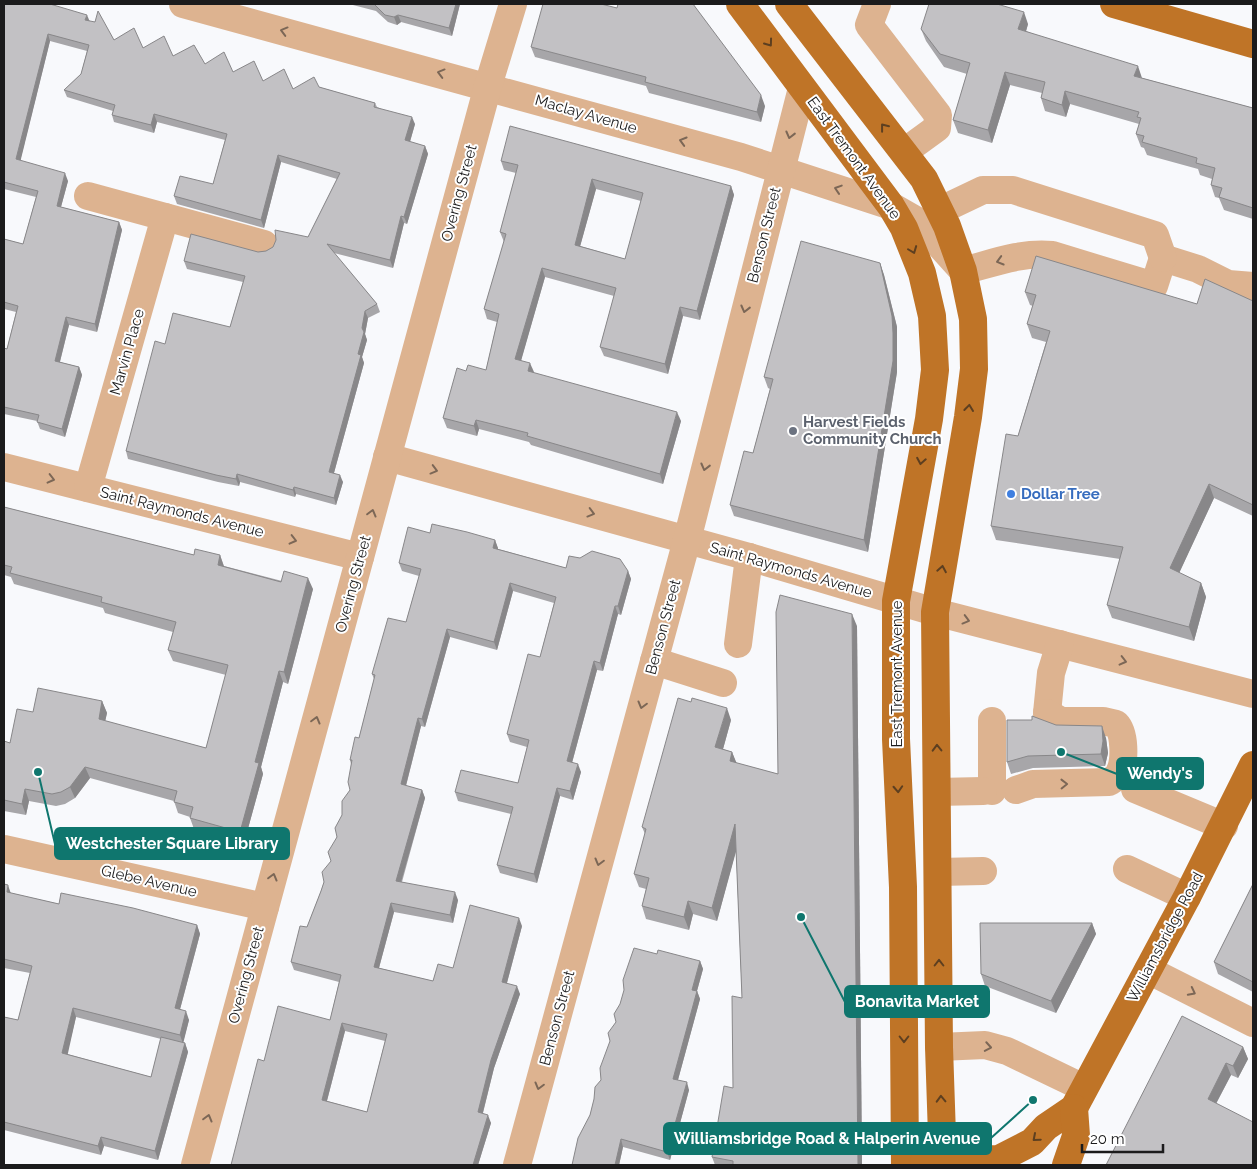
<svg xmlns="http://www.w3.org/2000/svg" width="1257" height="1169" font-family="Raleway,sans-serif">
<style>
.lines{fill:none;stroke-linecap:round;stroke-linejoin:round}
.minor{stroke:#ddb390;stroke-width:28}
.major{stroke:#bf7427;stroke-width:28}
.wall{fill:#a7a6a9;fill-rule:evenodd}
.shaded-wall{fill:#888789}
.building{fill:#c2c1c4;stroke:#888789;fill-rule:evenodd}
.oneway{stroke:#7c6756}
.oneway2{stroke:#5d3f20}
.worship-dot{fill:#6b7280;stroke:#fff;stroke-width:2}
.shop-dot{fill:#3f7fe0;stroke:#fff;stroke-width:2}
.labels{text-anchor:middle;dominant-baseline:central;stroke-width:4;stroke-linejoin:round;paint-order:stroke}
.street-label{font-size:15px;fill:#1b1b1c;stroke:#fff}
.worship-label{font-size:15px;font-weight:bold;fill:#5b616d;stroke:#fff;text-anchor:start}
.shop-label{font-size:15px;font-weight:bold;fill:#366cbe;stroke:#fff;text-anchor:start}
.leader{fill:none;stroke:#0f766e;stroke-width:2}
.callout-dot{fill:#0f766e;stroke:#fff;stroke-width:2}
.callout{fill:#0f766e;stroke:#0f766e;stroke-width:2}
.callout-label{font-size:16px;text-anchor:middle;font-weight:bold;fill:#fff}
</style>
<rect width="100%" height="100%" fill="#f8f9fc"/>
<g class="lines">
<g class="minor">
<path d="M183 4 741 157 891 206 919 222 963 271C993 263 1021 252 1052 255L1154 286 1163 258 1198 269 1228 284 1253 286"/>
<path d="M877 4 869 25 938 115 937 128 904 152"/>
<path d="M88 196 264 244"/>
<path d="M941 210 983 190H1013L1155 235 1163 258"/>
<path d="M387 457 749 557 935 612 1253 694"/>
<path d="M4 467 360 557"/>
<path d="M88 488 165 217"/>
<path d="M738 644 749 557"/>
<path d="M654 661 723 683"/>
<path d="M1047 713 1051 673 1060 644"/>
<path d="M1139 774 1135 789 1224 826"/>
<path d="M1016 790 1033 784 1109 782C1114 779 1118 777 1120 771 1125 760 1125 733 1116 724L1103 721H1061L1047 713"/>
<path d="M992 791V721"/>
<path d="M937 792 983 791"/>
<path d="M4 849 265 907"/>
<path d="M1127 869 1187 897"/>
<path d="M939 872 983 871"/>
<path d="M1148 970 1253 1023"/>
<path d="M939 1047 985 1045 1007 1051 1084 1088"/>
<path d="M195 1165 488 86 513 4"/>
<path d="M517 1165 687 540 802 88"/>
</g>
<g class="major">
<path d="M740 4 891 206 904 228 922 273 932 316 935 370 929 419 896 601V739L903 887 905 1165"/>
<path d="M789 4 924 179 947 226 963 271 973 319 974 369 968 417 935 612 939 1047 943 1165"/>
<path d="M1114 4 1253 44"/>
<path d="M924 1162 999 1159 1032 1142 1046 1127 1074 1108 1187 897 1253 765"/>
<path d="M1066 1165 1076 1136 1074 1108"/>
</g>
</g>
<g class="wall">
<path d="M4 4 89 21 114 40 293 89 319 87 375 103 377 107 415 124 410 142 425 146 428 154 407 224 404 223 393 268 334 253 377 304 380 312 368 318 365 334 367 340 362 357 364 363 334 473 343 482 336 505 296 494 295 497 240 482 239 486 218 482 128 459 126 451 165 344 230 327 243 282 187 269 184 261 258 252 266 251 308 237 337 179 281 162 264 228 177 204 174 196 213 184 225 140 157 122 154 133 114 122 112 115 113 111 67 97 64 90 81 74 87 51 50 41 20 161 68 181 61 207 119 222 122 230 97 332 69 325 60 362 79 367 82 375 65 437 40 429 37 421 4 414V348L7 349 16 312 4 309V239L23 244 36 197 4 189Z"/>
<path d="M349 4H460L452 36 401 22 397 25 388 22 376 11Z"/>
<path d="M1028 24 1026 31 1142 78 1253 108V219L1224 210 1219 198 1215 197 1211 185 1212 179 1200 175 1198 169 1147 155 1144 148 1141 147 1136 134 1139 124 1070 104 1066 117 1045 111 1041 98 1042 93 1010 85 992 143 958 133 953 120 967 74 944 67 926 41 921 29Z"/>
<path d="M531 47 765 106 761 122 649 93 646 86 535 57Z"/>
<path d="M501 161 731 186 734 195 700 320 683 316 668 374 604 356 600 347 614 296 545 277 521 360 534 373 681 421 663 484 531 445 529 442 479 429 477 436 447 428 443 418 466 371 486 370 497 322 487 319 484 309 504 242 500 232 516 173 504 170ZM596 189 641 201 625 259 580 246Z"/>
<path d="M880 263 884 275 897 327V372L868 552 734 516 730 505 753 453 770 389 768 388 764 377Z"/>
<path d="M1025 292 1197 304 1253 301V516L1214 498 1179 573 1201 583 1206 597 1194 641 1112 618 1107 605 1120 559 996 540 991 526 1046 342 1032 338 1027 324 1033 306 1030 305Z"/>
<path d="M4 507 194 555H220L224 566 313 589 288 684 283 682 261 767 263 774 244 843 194 829 190 818V817L178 813 174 801 90 778 75 798 65 804 56 806 29 801 26 815 4 811V741L10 743 33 712 102 701 107 713 105 721 206 748 226 675 173 661 168 650 173 632 105 613 103 608 14 584 11 577 4 575Z"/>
<path d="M430 533 495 540 498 549 566 568 628 571 631 579 621 615 618 614 603 671 597 670 572 763 581 772 573 800 560 796 537 883 500 873 497 865 511 814 458 801 455 792 518 783 527 747 510 742 507 734 540 657 554 603 513 591 497 650 450 637 425 727 421 726 406 786 422 790 425 798 402 882 458 900 453 923 394 912 379 968 433 981 522 926 507 983 520 994 494 1068 483 1113 491 1123 478 1165H231L264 1061 330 1020 339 982 294 970 291 962 307 927 321 891 331 861 342 815 350 790 351 764 350 760 359 738 374 679 372 674 406 622 419 576 402 571 399 563ZM345 1031 385 1041 367 1112 327 1101Z"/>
<path d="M857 626 862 1165H715L712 1157 733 1088 742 998 736 850 717 921 693 914 689 930 646 919 642 906 646 889 639 887 634 874 645 834 642 827 731 720 723 749 732 752 736 763 778 774Z"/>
<path d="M1056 725 1106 738 1108 753 1105 766 1033 768 1011 774 1007 762Z"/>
<path d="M4 884 11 893 59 904 197 925 200 934 180 1009 189 1020 183 1042 185 1043 188 1052 158 1160 104 1146 101 1155 4 1130V1017L18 1020 30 973 4 968ZM76 1017 161 1039 151 1077 67 1054Z"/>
<path d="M1253 884V992L1218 974 1214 962Z"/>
<path d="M1092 923 1096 934 1056 1013 985 986 981 974Z"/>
<path d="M700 961 703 969 697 991 700 999 678 1080 689 1090 670 1160 623 1147 619 1165H572L590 1115 601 1080 616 1022Z"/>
<path d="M1243 1047 1248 1059 1238 1078 1231 1075 1216 1104 1106 1165Z"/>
</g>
<g class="shaded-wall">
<path d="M456 4H460L452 36 449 28Z"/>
<path d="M1024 12 1028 24 1023 42 1018 29Z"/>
<path d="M87 15 90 22 85 20Z"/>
<path d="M398 15 401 22 397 25 394 17Z"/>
<path d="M48 34 50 41 19 167 16 159Z"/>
<path d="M1138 66 1142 78 1134 76Z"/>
<path d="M1005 72 1010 85 992 143 988 130Z"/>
<path d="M1065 91 1070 104 1066 117 1062 105Z"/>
<path d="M761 95 765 106 761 122 757 112Z"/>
<path d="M154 114 157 122 154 133 151 125Z"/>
<path d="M412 117 415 124 408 148 405 140Z"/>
<path d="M425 146 428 154 407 224 404 217Z"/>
<path d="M278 155 281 162 264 228 261 220Z"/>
<path d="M65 173 68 181 59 214 57 206Z"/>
<path d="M592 179 596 189 578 254 575 245Z"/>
<path d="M731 186 734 195 700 320 697 311Z"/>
<path d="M401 216 404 223 393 268 390 260Z"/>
<path d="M119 222 122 230 97 332 95 324Z"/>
<path d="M880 263 884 275 897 327V372L868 552 864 540Z"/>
<path d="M542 268 545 277 519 368 515 359Z"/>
<path d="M680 307 683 316 668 374 665 364Z"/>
<path d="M365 311 368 318 365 334 367 340 362 357 364 363 332 480 329 472Z"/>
<path d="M66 317 69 325 58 369 55 361Z"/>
<path d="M530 363 534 372 532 381 528 371Z"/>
<path d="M79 367 82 375 65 437 62 429Z"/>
<path d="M677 412 681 421 663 484 660 474Z"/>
<path d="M476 420 479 429 477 436 474 426Z"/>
<path d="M237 474 240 482 239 486 236 479Z"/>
<path d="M340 475 343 482 336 505 334 498Z"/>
<path d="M1209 484 1214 498 1175 582 1170 568Z"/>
<path d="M294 487 296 494 295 497 293 490Z"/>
<path d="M495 540 498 548 496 556 493 548Z"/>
<path d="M220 555 224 567 218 565Z"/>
<path d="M628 571 631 579 621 615 618 606Z"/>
<path d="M308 578 313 589 288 684 284 672Z"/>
<path d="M510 583 513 591 497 650 494 642Z"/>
<path d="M1201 583 1206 597 1194 641 1189 627Z"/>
<path d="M615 606 618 614 603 671 600 663Z"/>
<path d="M852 614 857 626 862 1165H858Z"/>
<path d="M447 629 450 637 425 727 422 719Z"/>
<path d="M594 661 597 670 570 770 567 761Z"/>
<path d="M279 671 283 682 261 767 263 774 244 843 240 832 255 762Z"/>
<path d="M102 701 107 713 103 731 99 719Z"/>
<path d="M727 708 731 720 720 760 715 747Z"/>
<path d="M418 718 421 726 404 793 401 784Z"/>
<path d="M1102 726 1106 738 1108 753 1105 766 1101 754Z"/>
<path d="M732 752 737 764 730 761Z"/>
<path d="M578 764 581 772 573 800 570 791Z"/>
<path d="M85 767 90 778 75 798 70 787Z"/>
<path d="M557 788 560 796 537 883 534 874Z"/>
<path d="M25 789 29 801 26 815 22 804Z"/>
<path d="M422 790 425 798 399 889 396 881Z"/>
<path d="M735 824 740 837 717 921 712 908Z"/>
<path d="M8 885 11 894 7 892Z"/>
<path d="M455 892 458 900 453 923 450 915Z"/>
<path d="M688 901 693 914 689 930 684 917Z"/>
<path d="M391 903 394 912 377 975 374 967Z"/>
<path d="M519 918 522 926 505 990 502 982Z"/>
<path d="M1092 923 1096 934 1056 1013 1051 1001Z"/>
<path d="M197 925 200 934 178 1017 175 1008Z"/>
<path d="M700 961 703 969 695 998 692 990Z"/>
<path d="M517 986 520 994 494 1068 481 1120 478 1112 491 1060Z"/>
<path d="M697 991 700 999 676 1087 673 1079Z"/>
<path d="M73 1008 76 1017 66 1062 62 1053Z"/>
<path d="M186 1011 189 1020 183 1044 180 1035Z"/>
<path d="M342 1023 345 1031 325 1108 322 1100Z"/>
<path d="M185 1043 188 1052 158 1160 155 1151Z"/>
<path d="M1243 1047 1248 1059 1238 1078 1233 1066Z"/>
<path d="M1226 1063 1231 1075 1212 1111 1208 1099Z"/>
<path d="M687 1082 689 1090 670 1160 667 1152Z"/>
<path d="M488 1115 491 1123 478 1165H473Z"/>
<path d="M101 1137 104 1146 101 1155 98 1146Z"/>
<path d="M621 1139 623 1147 619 1165H615Z"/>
</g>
<g class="building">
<path d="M4 4H50L87 15 85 20 95 22 98 11 114 40 134 28 143 48 164 36 173 56 194 45 205 64 224 52 233 72 254 61 263 81 284 69 293 89 314 77 319 87 375 103 374 107 412 117 405 140 425 146 404 217 401 216 390 260 327 244 377 304 365 311 362 328 364 332 358 354 361 355 329 472 340 475 334 498 294 487 293 490 237 474 236 479 216 475 126 451 155 341 165 344 173 313 230 327 245 276 184 261 191 234 258 252 266 251 273 247 276 240 275 230 308 237 340 173 278 155 261 220 174 196 180 176 213 184 227 134 154 114 151 125 112 115 115 105 64 90 81 74 89 45 48 34 16 159 65 173 57 206 119 222 95 324 66 317 55 361 79 367 62 429 37 422 39 415 4 407V348L7 349 18 306 4 302V239L23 244 38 191 4 182Z"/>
<path d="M374 4H456L449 28 398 15 394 17 385 15Z"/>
<path d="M543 4H601L617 8 618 4H693L761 95 757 112 645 82 646 77 531 47Z"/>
<path d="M929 4H997L1024 12 1018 29 1138 66 1134 76 1253 108V208L1219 197 1222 188 1211 185 1215 168 1196 163 1197 158 1142 142 1144 136 1136 134 1141 118 1137 117 1139 112 1065 91 1062 105 1041 98 1045 82 1005 72 988 130 953 120 970 63 940 54 921 29Z"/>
<path d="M510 126 731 186 697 311 680 307 665 364 600 347 616 288 542 268 515 359 530 363 528 371 677 412 660 474 527 436 528 433 476 420 474 426 443 418 457 368 466 371 468 365 486 370 499 314 484 309 506 234 500 232 518 165 501 161ZM592 179 643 193 625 259 575 245Z"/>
<path d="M801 241 880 263 892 316 893 333V361L864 540 730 505 744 451 753 453 773 379 764 377Z"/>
<path d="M1036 256 1197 304 1205 279 1253 301V505L1209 484 1170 568 1201 583 1189 627 1107 605 1123 547 991 526 1006 434 1018 436 1050 331 1027 324 1036 295 1025 292Z"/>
<path d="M4 507 194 555 195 549 220 555 218 565 281 582 284 571 308 578 284 672 279 671 255 762 259 763 240 832 190 818 193 807 174 802 177 791 85 767 70 787 61 792 52 794 25 789 22 804 4 800V741L10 743 17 709 33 712 38 688 102 701 99 719 206 748 228 665 168 650 176 622 101 602 102 597 10 573 12 567 4 565Z"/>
<path d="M432 524 467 532 495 540 493 548 566 568 569 556 580 558 592 551 620 559 628 571 618 606H615L600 663 594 661 567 761 578 764 570 791 557 788 534 874 497 865 513 807 455 792 461 770 518 783 529 740 507 734 528 654 540 657 556 597 510 583 494 642 447 629 422 719 418 718 401 784 422 790 396 881 455 892 450 915 391 903 374 967 433 981 438 964 453 968 470 905 519 918 502 982 517 986 491 1060 478 1112 488 1115 473 1165H231L258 1059 264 1061 278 1006 330 1020 341 975 291 962 300 926 307 927 321 891 324 882 322 872 331 861 328 852 337 837 335 828 342 815V801L350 790 348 782 352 760H350L355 737 359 738 375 675 372 674 388 618 406 622 421 569 399 563 408 527 430 533ZM342 1023 387 1034 367 1112 322 1100Z"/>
<path d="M780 595 852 614 858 1165H733V1161L712 1157 724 1086 733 1088 732 996 742 998 735 824 712 908 688 901 684 917 642 906 649 878 634 874 646 829 642 827 678 698 691 702 692 698 727 708 715 747 732 752 730 761 778 774 776 612Z"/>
<path d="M1032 716 1056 725 1102 726 1103 741 1101 754 1028 756 1007 762V720H1032Z"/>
<path d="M4 884 8 885 7 892 59 904 61 893 133 908 197 925 175 1008 186 1011 180 1035 73 1008 62 1053 151 1077 161 1037 185 1043 155 1151 101 1137 98 1146 4 1122V1017L18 1020 32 966 4 959Z"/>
<path d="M1253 884V982L1214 962Z"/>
<path d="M980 923H1092L1051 1001 981 974Z"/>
<path d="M634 948 657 954 658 950 700 961 692 990 697 991 673 1079 687 1082 667 1152 621 1139 615 1165H572L578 1138 590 1115 594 1099 595 1087 601 1080 600 1068 610 1041 608 1033 616 1022 614 1014 620 1004 624 990 623 980Z"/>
<path d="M1182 1016 1243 1047 1233 1066 1226 1063 1208 1099 1253 1122V1165H1106Z"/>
</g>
<defs><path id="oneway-chevron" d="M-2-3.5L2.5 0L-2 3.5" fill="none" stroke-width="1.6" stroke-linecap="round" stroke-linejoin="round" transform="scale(1.25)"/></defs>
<g class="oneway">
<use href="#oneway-chevron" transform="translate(284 31) rotate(-165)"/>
<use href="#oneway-chevron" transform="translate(441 73) rotate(-165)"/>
<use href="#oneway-chevron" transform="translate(790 135) rotate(104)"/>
<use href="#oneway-chevron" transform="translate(683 141) rotate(-164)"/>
<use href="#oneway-chevron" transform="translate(838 189) rotate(-162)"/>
<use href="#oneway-chevron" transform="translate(1000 261) rotate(164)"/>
<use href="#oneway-chevron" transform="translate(745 309) rotate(104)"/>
<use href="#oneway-chevron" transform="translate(705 467) rotate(104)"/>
<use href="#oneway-chevron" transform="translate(434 470) rotate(15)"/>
<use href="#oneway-chevron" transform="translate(51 479) rotate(14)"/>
<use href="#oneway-chevron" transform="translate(372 513) rotate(-75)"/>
<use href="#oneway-chevron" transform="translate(591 513) rotate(15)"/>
<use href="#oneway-chevron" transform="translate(293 540) rotate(14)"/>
<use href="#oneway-chevron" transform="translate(966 620) rotate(15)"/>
<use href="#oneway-chevron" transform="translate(1123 661) rotate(14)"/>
<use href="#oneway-chevron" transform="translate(642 705) rotate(105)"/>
<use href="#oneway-chevron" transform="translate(316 720) rotate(-75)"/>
<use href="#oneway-chevron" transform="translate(1064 784) rotate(-1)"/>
<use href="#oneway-chevron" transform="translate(599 862) rotate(105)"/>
<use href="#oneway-chevron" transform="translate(273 877) rotate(-75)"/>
<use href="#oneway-chevron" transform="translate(1192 992) rotate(27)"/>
<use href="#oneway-chevron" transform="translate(988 1047) rotate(10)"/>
<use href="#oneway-chevron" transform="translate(539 1086) rotate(105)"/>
<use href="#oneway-chevron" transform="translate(208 1118) rotate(-75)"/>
</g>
<g class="oneway2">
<use href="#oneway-chevron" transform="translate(769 43) rotate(54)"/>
<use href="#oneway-chevron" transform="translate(884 127) rotate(-128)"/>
<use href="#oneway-chevron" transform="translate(913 250) rotate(69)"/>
<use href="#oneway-chevron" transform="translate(969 408) rotate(-83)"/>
<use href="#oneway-chevron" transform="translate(921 461) rotate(100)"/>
<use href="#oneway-chevron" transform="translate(942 569) rotate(-80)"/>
<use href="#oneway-chevron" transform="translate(937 748) rotate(-91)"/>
<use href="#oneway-chevron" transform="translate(898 789) rotate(87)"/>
<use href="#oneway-chevron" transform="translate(939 963) rotate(-90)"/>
<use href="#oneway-chevron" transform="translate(904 1039) rotate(90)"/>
<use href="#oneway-chevron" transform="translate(941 1099) rotate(-92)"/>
<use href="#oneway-chevron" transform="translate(1036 1138) rotate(139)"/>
</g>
<circle class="worship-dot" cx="793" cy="431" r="5"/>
<circle class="shop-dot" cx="1011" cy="494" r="5"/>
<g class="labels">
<g class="street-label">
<text transform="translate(586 114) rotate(16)">Maclay Avenue</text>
<text transform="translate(854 158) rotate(54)">East Tremont Avenue</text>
<text transform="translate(459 193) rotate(-75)">Overing Street</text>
<text transform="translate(764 235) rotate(-76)">Benson Street</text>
<text transform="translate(127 352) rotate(-74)">Marvin Place</text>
<text transform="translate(182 512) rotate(14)">Saint Raymonds Avenue</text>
<text transform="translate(791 570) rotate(16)">Saint Raymonds Avenue</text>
<text transform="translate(353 584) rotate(-75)">Overing Street</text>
<text transform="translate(663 627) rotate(-75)">Benson Street</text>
<text transform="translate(897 674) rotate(-90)">East Tremont Avenue</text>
<text transform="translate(149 881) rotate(13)">Glebe Avenue</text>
<text transform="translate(1165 937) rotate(-62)">Williamsbridge Road</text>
<text transform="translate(246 975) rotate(-75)">Overing Street</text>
<text transform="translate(557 1018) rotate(-75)">Benson Street</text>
</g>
<g class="worship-label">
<text x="803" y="422">Harvest Fields<tspan x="803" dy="17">Community Church</tspan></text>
</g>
<g class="shop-label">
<text x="1021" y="494">Dollar Tree</text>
</g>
</g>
<path class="leader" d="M1061 752L1117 774M38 772L55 844M801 917L845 1002M1033 1100L991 1138"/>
<g class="callout-dot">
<circle cx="1061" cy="752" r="5"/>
<circle cx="38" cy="772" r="5"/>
<circle cx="801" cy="917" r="5"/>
<circle cx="1033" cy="1100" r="5"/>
</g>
<g class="callout">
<rect x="1117" y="758" width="86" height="31" rx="5"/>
<rect x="55" y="828" width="234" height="31" rx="5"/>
<rect x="845" y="986" width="144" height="31" rx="5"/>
<rect x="664" y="1123" width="327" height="31" rx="5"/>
</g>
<g class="callout-label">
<text x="1160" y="779">Wendy's</text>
<text x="172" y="849">Westchester Square Library</text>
<text x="917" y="1007">Bonavita Market</text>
<text x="827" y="1144">Williamsbridge Road &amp; Halperin Avenue</text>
</g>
<rect width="1257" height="1169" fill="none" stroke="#1b1b1c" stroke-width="10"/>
<path d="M1082 1144v8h81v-8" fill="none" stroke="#1b1b1c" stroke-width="2.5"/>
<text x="1090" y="1144" font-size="15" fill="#1b1b1c" stroke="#ffffff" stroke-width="4" paint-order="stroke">20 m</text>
</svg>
